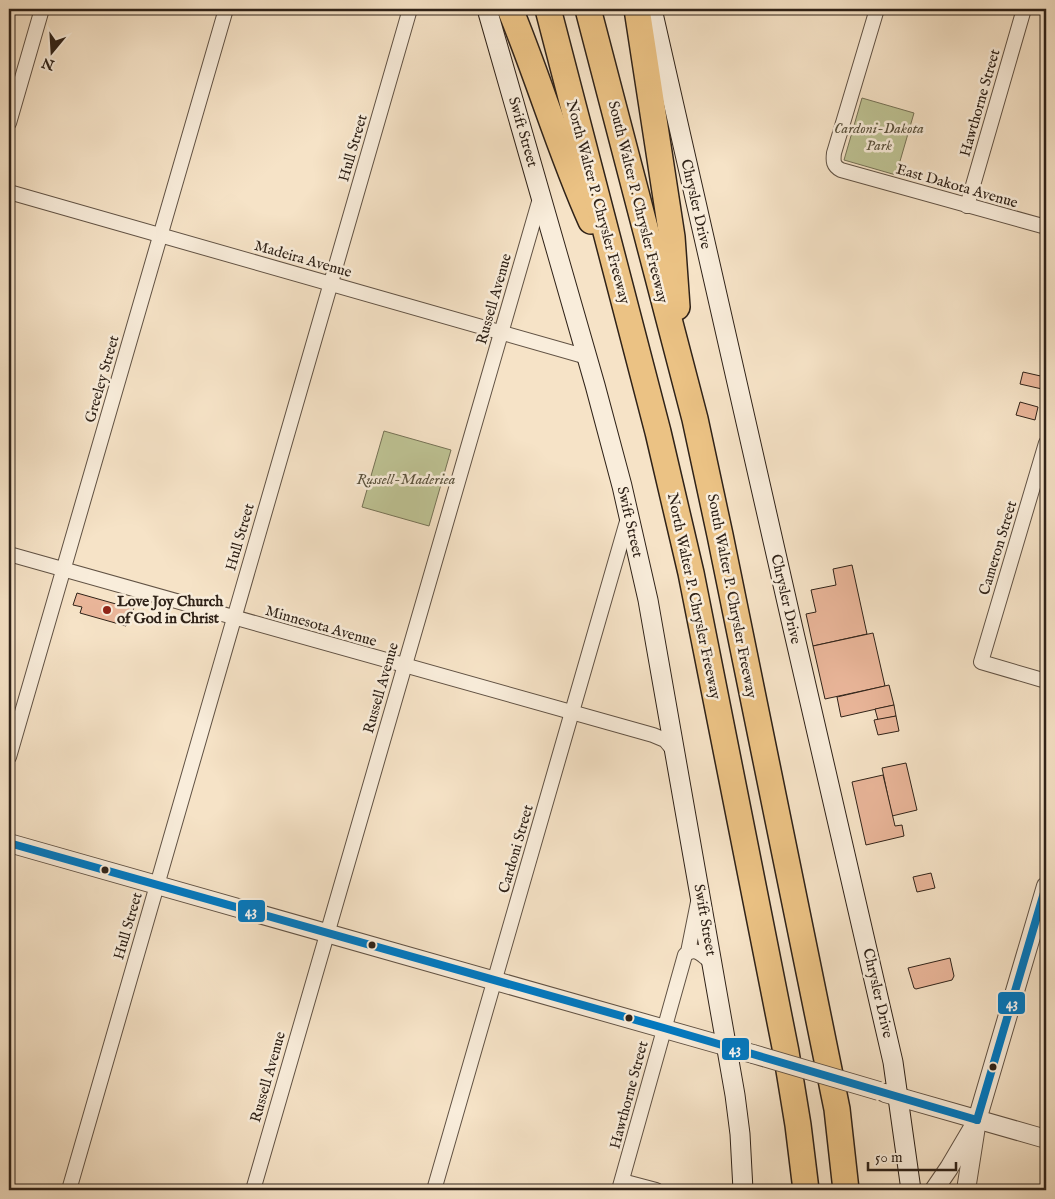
<svg xmlns="http://www.w3.org/2000/svg" width="1055" height="1199" font-family="'IM FELL English',serif">
<style>
.park{fill:#bec394;stroke:#767256}
.building{fill:#eab69a;stroke:#2f2218}
.lines{fill:none;stroke-linecap:round;stroke-linejoin:round}
.minor-casing{stroke:#615244;stroke-width:16}
.tertiary-casing{stroke:#615244;stroke-width:20}
.secondary-casing{stroke:#2f2218;stroke-width:21}
.motorway-casing{stroke:#2f2218;stroke-width:28}
.minor{stroke:#f9eddb;stroke-width:14}
.tertiary{stroke:#f9eddb;stroke-width:18}
.secondary{stroke:#f9eddb;stroke-width:19}
.motorway{stroke:#ebc284;stroke-width:25}
.tertiary-bridge-casing{stroke:#615244;stroke-width:20;stroke-linecap:butt}
.tertiary-bridge{stroke:#f9eddb;stroke-width:18}
.bus-1-casing{stroke:#f9eddb;stroke-width:11}
.bus-1{stroke:#0079c2;stroke-width:8}
.poi-dot{fill:#8f2418;stroke:#f9eddb;stroke-width:2}
.bus-dot{fill:#2f2218;stroke:#f9eddb;stroke-width:2}
.labels{text-anchor:middle;dominant-baseline:central;stroke-width:5;stroke-linejoin:round;paint-order:stroke}
.street-label{font-size:15px;fill:#2f2218;stroke:#f9eddb}
.park-label{font-size:15px;font-style:italic;fill:#5a523d;stroke:#f9eddb}
.poi-label{font-size:15px;font-weight:bold;fill:#2f2218;stroke:#f9eddb;text-anchor:start}
.line-badge{stroke:#f9eddb;stroke-width:2}
.badge-label{font-size:14px;text-anchor:middle;font-weight:bold;fill:#fff}
</style>
<rect width="100%" height="100%" fill="#f6e3c7"/>
<filter id="stains"><feTurbulence type="fractalNoise" baseFrequency=".004" numOctaves="4"/><feColorMatrix values="0 0 0 0 .2 0 0 0 0 .09 0 0 0 0 .02 0 0 0 .5 -.17"/></filter>
<radialGradient id="worn" r=".72"><stop offset=".6" stop-color="#630" stop-opacity="0"/><stop offset="1" stop-color="#630" stop-opacity=".3"/></radialGradient>
<g class="park">
<path d="M862 98 914 113 896 175 844 160Z"/>
<path d="M384 431 451 450 429 526 362 507Z"/>
</g>
<g class="building">
<path d="M1023 372 1045 377 1042 389 1020 384Z"/>
<path d="M1020 402 1038 407 1035 420 1016 415Z"/>
<path d="M852 565 867 634 813 646 806 614 816 612 811 590 836 585 833 569Z"/>
<path d="M77 593 123 606V604L134 607 130 623 127 622 126 626 80 613 82 607 73 605Z"/>
<path d="M873 633 885 686 825 699 813 646Z"/>
<path d="M889 685 894 705 841 717 837 697Z"/>
<path d="M894 705 896 716 878 720 875 709Z"/>
<path d="M896 716 899 731 878 735 874 720Z"/>
<path d="M906 763 917 810 892 816 882 768Z"/>
<path d="M883 775 895 826 902 825 904 836 866 845 852 782Z"/>
<path d="M931 873 935 888 917 892 913 877Z"/>
<path d="M950 958 954 976 952 980 916 989 914 988 908 968Z"/>
</g>
<g class="lines">
<g class="minor-casing">
<g id="minor">
<path d="M877 9 834 153C833 161 833 166 841 170L1046 227"/>
<path d="M9 123 42 9"/>
<path d="M9 192 587 357"/>
<path d="M967 206 1024 9"/>
<path d="M1046 443 981 662 1046 681"/>
<path d="M9 554 653 735 665 740 674 751"/>
<path d="M9 757 226 9"/>
<path d="M688 952 698 902"/>
<path d="M622 1181 656 1190"/>
<path d="M69 1190 410 9"/>
<path d="M253 1190 541 195"/>
<path d="M434 1190 628 518"/>
<path d="M619 1190 685 955C696 945 704 957 713 964"/>
</g>
</g>
<g class="tertiary-casing">
<g id="tertiary">
<path d="M9 843 753 1054"/>
<path d="M885 1093 1046 1139"/>
<path d="M934 1190 949 1168 972 1129"/>
<path d="M966 1190 977 1120 1046 886"/>
</g>
</g>
<g class="secondary-casing">
<g id="secondary">
<path d="M487 9 595 385 622 486 648 600 735 1095 740 1134 743 1190"/>
<path d="M652 9 794 633 893 1062 911 1190"/>
</g>
</g>
<g class="motorway-casing">
<g id="motorway">
<path d="M510 9C539 79 560 152 591 221"/>
<path d="M548 9 658 432 691 573 786 1052 798 1125 806 1190"/>
<path d="M588 9 695 419 720 535 837 1109 846 1190"/>
<path d="M637 9 672 237 677 307"/>
</g>
</g>
<use href="#minor" class="minor"/>
<use href="#tertiary" class="tertiary"/>
<use href="#secondary" class="secondary"/>
<use href="#motorway" class="motorway"/>
<g class="tertiary-bridge-casing">
<path id="tertiary-bridge" d="M753 1054 879 1091"/>
</g>
<use href="#tertiary-bridge" class="tertiary-bridge"/>
<g class="bus-1-casing">
<g id="bus-1">
<path d="M9 843 664 1028 977 1120"/>
<path d="M977 1120 1046 886"/>
</g>
</g>
<use href="#bus-1" class="bus-1"/>
</g>
<circle class="poi-dot" cx="107" cy="610" r="5"/>
<g class="bus-dot">
<circle cx="105" cy="870" r="4.5"/>
<circle cx="372" cy="945" r="4.5"/>
<circle cx="629" cy="1018" r="4.5"/>
<circle cx="993" cy="1067" r="4.5"/>
</g>
<g class="labels">
<g class="street-label">
<text transform="translate(980 103) rotate(-74)">Hawthorne Street</text>
<text transform="translate(523 132) rotate(74)">Swift Street</text>
<text transform="translate(353 148) rotate(-74)">Hull Street</text>
<text transform="translate(957 186) rotate(16)">East Dakota Avenue</text>
<text transform="translate(598 202) rotate(75)">North Walter P. Chrysler Freeway</text>
<text transform="translate(638 202) rotate(76)">South Walter P. Chrysler Freeway</text>
<text transform="translate(696 204) rotate(77)">Chrysler Drive</text>
<text transform="translate(303 259) rotate(16)">Madeira Avenue</text>
<text transform="translate(494 299) rotate(-74)">Russell Avenue</text>
<text transform="translate(102 379) rotate(-74)">Greeley Street</text>
<text transform="translate(630 522) rotate(77)">Swift Street</text>
<text transform="translate(240 537) rotate(-74)">Hull Street</text>
<text transform="translate(998 548) rotate(-73)">Cameron Street</text>
<text transform="translate(694 596) rotate(78)">North Walter P. Chrysler Freeway</text>
<text transform="translate(732 596) rotate(79)">South Walter P. Chrysler Freeway</text>
<text transform="translate(786 599) rotate(77)">Chrysler Drive</text>
<text transform="translate(321 626) rotate(16)">Minnesota Avenue</text>
<text transform="translate(381 688) rotate(-74)">Russell Avenue</text>
<text transform="translate(516 849) rotate(-74)">Cardoni Street</text>
<text transform="translate(705 920) rotate(80)">Swift Street</text>
<text transform="translate(128 926) rotate(-74)">Hull Street</text>
<text transform="translate(878 993) rotate(77)">Chrysler Drive</text>
<text transform="translate(268 1077) rotate(-74)">Russell Avenue</text>
<text transform="translate(629 1095) rotate(-75)">Hawthorne Street</text>
</g>
<g class="park-label">
<text x="879" y="128">Cardoni-Dakota<tspan x="879" dy="17">Park</tspan></text>
<text x="406" y="479">Russell-Maderiea</text>
</g>
<g class="poi-label">
<text x="117" y="601">Love Joy Church<tspan x="117" dy="17">of God in Christ</tspan></text>
</g>
</g>
<g class="line-badge">
<rect x="237" y="899" width="29" height="24" rx="5" fill="#0079c2"/>
<rect x="997" y="991" width="29" height="24" rx="5" fill="#0079c2"/>
<rect x="721" y="1037" width="29" height="24" rx="5" fill="#0079c2"/>
</g>
<g class="badge-label">
<text x="251" y="916">43</text>
<text x="1012" y="1008">43</text>
<text x="735" y="1054">43</text>
</g>
<rect width="1055" height="1199" fill="none" stroke="#f6e3c7" stroke-width="30"/>
<rect x="10" y="10" width="1035" height="1179" fill="none" stroke="#2f2218" stroke-width="2.5"/>
<rect x="15" y="15" width="1025" height="1169" fill="none" stroke="#2f2218"/>
<g transform="translate(52 52) rotate(198)" stroke="#f9eddb" stroke-width="4" paint-order="stroke">
<path d="M0-4L9 19L0 12L-9 19Z" fill="#2f2218"/>
<text y="-8" font-size="14" font-weight="bold" text-anchor="middle" fill="#2f2218">N</text>
</g>
<path d="M868 1162v8h88v-8" fill="none" stroke="#2f2218" stroke-width="2.5"/>
<text x="875" y="1162" font-size="15" fill="#2f2218" stroke="#f9eddb" stroke-width="4" paint-order="stroke">50 m</text>
<rect width="100%" height="100%" filter="url(#stains)"/>
<rect width="100%" height="100%" fill="url(#worn)"/>
</svg>
